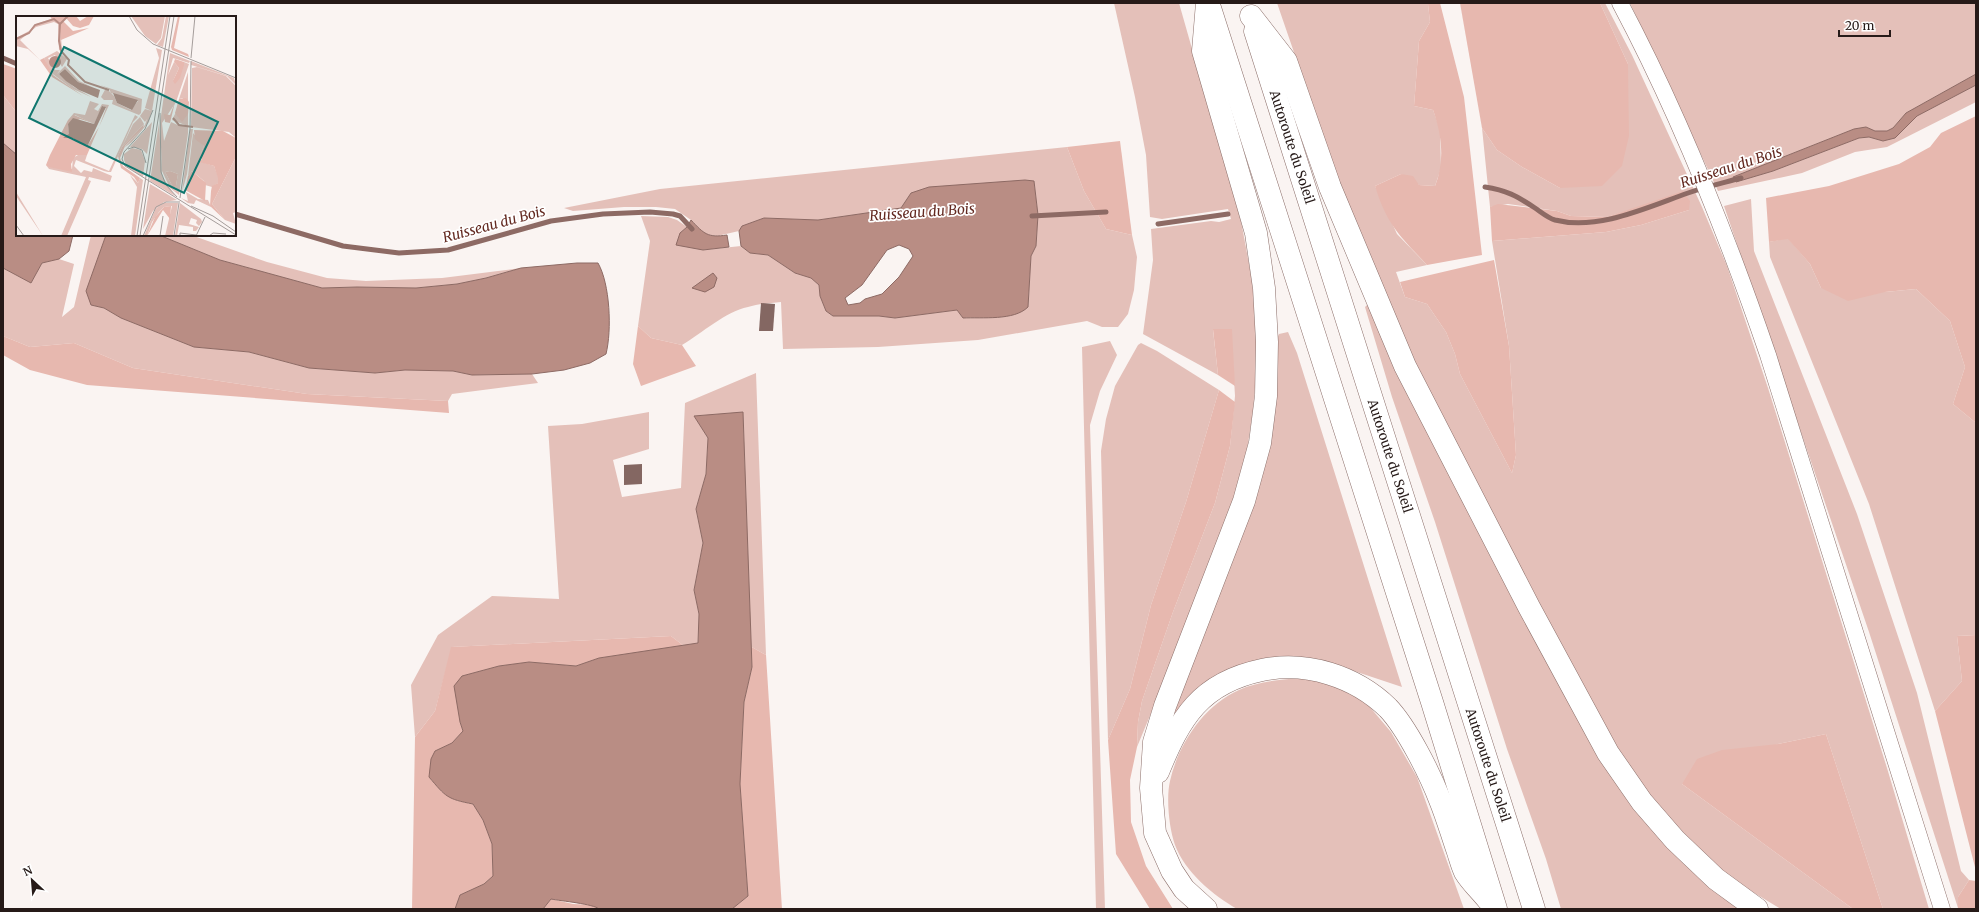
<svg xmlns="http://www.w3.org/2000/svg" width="1979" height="912" font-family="Merriweather,serif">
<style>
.green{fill:#e4c0b9}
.forest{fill:#e7b8af}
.water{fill:#b98d84;stroke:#8d6a64;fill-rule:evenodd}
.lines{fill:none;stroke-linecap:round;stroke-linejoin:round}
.stream{stroke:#8d6a64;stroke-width:5}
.building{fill:#846762}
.minor-casing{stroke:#8c6f6a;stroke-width:17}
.highway-casing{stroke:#8c6f6a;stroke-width:23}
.minor{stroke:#fff;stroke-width:16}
.highway{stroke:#fff;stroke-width:22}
.labels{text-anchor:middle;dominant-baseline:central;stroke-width:3.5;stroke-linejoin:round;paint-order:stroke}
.street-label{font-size:13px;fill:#261a18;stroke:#fff}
.water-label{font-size:14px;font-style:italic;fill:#632920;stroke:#fff}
.inset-river{fill:none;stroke:#b98d84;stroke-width:2}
.inset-road{fill:none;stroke:#a59d9b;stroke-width:1}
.view{fill:#0f766e;fill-opacity:0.15;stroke:#0f766e;stroke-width:2}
.inset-edge{fill:none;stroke:#261a18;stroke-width:2}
</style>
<rect width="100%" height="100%" fill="#faf4f2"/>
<g class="green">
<path d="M1114 3H1179L1241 221 1252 280 1258 350 1253 411 1245 463 1227 519 1181 641 1137 747 1138 722 1142 701 1173 612 1215 503 1230 446 1235 396 1231 329 1213 330 1218 375 1143 334 1153 260 1151 229 1211 221 1219 222 1231 219 1228 209 1162 219 1150 217 1146 155 1135 97Z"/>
<path d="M1277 3H1429L1428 4 1430 22 1419 41 1414 106 1433 110 1440 129 1441 168 1435 186 1419 185 1401 174 1375 186 1397 234 1427 265 1396 272 1405 297 1427 304 1446 332 1455 354 1460 374 1512 473 1516 455 1509 346 1492 241 1606 232 1641 225 1689 210 1643 206 1607 217 1571 216 1557 211 1508 204 1490 207 1482 128 1497 150 1522 167 1560 188 1628 64 1600 3H1605L1632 55 1702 207 1727 266 1768 388 1887 768 1929 909H1883L1826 734 1778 744 1682 784 1853 909H1781L1746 888 1713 864 1646 793 1609 740 1427 394 1348 209Z"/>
<path d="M1630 3H1976V74L1906 113 1893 128 1887 131H1875L1866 127 1854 129 1733 177 1736 182 1773 171 1859 138 1869 137 1883 141 1895 138 1917 116 1976 85V102L1887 147 1855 152 1802 173 1718 191Z"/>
<path d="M3 95 17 113V155L3 143Z"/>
<path d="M1067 147 1084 191 1106 229 1132 235 1137 257 1134 290 1128 314 1118 327H1102L1087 321 978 340 878 347 783 349 781 302C770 303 758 304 748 307 725 312 702 333 682 345L651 338 638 326 650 241 641 216 668 217 677 220 687 227 680 233 703 250 741 246 750 253 768 255 795 273 811 278 819 285 820 296 826 311 833 316H879L895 318 957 310 963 318 985 317 1028 307 1031 256 1036 246 1038 215 1034 181 911 193 901 208 818 220 764 218 742 226 739 231 717 236 704 234 691 220 675 209 656 207H624L573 211 564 208 660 189Z"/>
<path d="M1751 199 1754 251 1857 514 1917 693 1961 871 1969 880 1958 897V908L1869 632 1724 206Z"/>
<path d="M91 235H106L101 250 91 305 104 308 121 318 194 347 249 352 309 368 375 373 405 370 453 371 472 375 532 374 538 383 452 394 448 401 307 394 133 368 74 343 30 347 3 336V268L31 283 42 263 59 259 74 264 62 317 74 307Z"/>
<path d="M159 235H191L267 262 327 278 366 281 442 278 521 268 486 278 457 284 416 288 357 287 322 288 220 260Z"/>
<path d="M1788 238 1810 264 1821 288 1885 292 1916 289 1950 321 1965 367 1953 404 1976 423V635L1957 636 1962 681 1935 711 1869 504 1770 257 1769 242Z"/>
<path d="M1370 302 1609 765 1749 909H1561L1546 859 1507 749 1435 522 1392 397 1365 307Z"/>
<path d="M1288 332 1297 353 1402 687 1327 662 1267 660 1169 727 1200 641 1274 345 1279 334Z"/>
<path d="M1110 341 1117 355 1100 391 1090 425 1105 909H1096L1082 347Z"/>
<path d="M1141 343 1157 351 1219 390 1186 502 1151 605 1130 689 1108 740 1101 451 1106 419 1115 386 1138 345Z"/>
<path d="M756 373 766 655 750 646 743 413 694 416 708 438 706 474 696 509 703 543 694 590 699 614 698 643 684 646 671 636 452 647 435 711 415 737 411 685 438 635 492 596 559 599 548 426 582 424 649 412V449L613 460 622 497 681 488 685 403Z"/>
<path d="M1298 678 1321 681 1352 694 1369 706 1391 732 1417 777 1464 909H1237C1213 895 1185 872 1175 845 1169 828 1166 798 1170 781 1178 745 1203 706 1239 690 1257 682 1278 680 1298 678Z"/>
</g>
<g class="forest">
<path d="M1429 3H1440L1464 97 1482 255 1427 265C1400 236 1387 225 1375 186L1401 174 1413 176 1419 185 1435 186C1445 161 1442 135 1433 110L1414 106 1419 41 1430 22 1428 4Z"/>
<path d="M1460 3H1600L1628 64 1629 136 1622 166 1602 186 1560 188 1522 167 1497 150 1482 128Z"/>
<path d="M3 64 17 69V113L3 95Z"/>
<path d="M1976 116V423L1953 404 1965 367 1950 321 1916 289 1885 292 1848 301 1821 288 1810 264 1788 239 1769 242 1766 198 1829 186 1899 164 1930 147 1941 133Z"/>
<path d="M1120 141 1132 235 1106 229 1084 191 1067 147Z"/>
<path d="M1683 191 1690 201 1689 210 1641 225 1606 232 1492 241 1490 207 1498 204 1557 211 1571 216 1607 217Z"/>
<path d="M1494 260 1509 346 1516 455 1512 473 1460 374 1455 354 1446 332 1427 304 1405 297 1400 282Z"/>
<path d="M638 326 651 338 682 345 696 366 641 386 633 364Z"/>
<path d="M1213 329H1232L1235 386 1218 375Z"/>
<path d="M3 336 30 347 74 343 133 368 307 394 448 401 449 413 87 385 30 370 3 355Z"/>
<path d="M1219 390 1235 402 1230 446 1215 503 1173 612 1142 701 1138 722 1137 747 1130 780 1131 822 1146 866 1173 909H1150L1116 854 1108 740 1130 689 1151 605 1186 502Z"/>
<path d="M1976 635V871L1935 711 1962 681 1957 636Z"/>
<path d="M671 636 684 646 599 658 576 666 529 662 499 666 462 676 460 722 463 731 452 743 435 751 429 777C444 795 449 800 473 804L483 820 492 844 493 876 484 884 460 895 455 909H412L415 737 435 711 451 647Z"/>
<path d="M750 646 766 655 782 909H732L748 896 740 784 744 702 752 667Z"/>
<path d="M1826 734 1883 909H1853L1682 784 1697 759 1722 750 1778 744Z"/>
<path d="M1969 880 1976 881V909H1958V897Z"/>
<path d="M551 899 573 904 595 905 599 909H543Z"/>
</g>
<g class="water">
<path d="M1976 74V85L1917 116 1895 138 1883 141 1869 137 1859 138 1773 171 1736 182 1733 177 1854 129 1866 127 1875 131H1887L1893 128 1906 113Z"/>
<path d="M3 143 17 155V235H73L69 251 59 259 42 263 31 283 3 268Z"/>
<path d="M1025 180 1034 181 1038 215 1036 246 1031 256 1028 307C1014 321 982 317 963 318L957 310 895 318 879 316H833L826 311 820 296 819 285 811 278 795 273 768 255 750 253 741 246 739 231 742 226 764 218 818 220 901 208 911 193 929 187ZM899 245 909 249 913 256 899 277 882 294 865 299 860 303 848 305 845 298 862 285 887 250Z"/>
<path d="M691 220C704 234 708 238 727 235L729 247 703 250 676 245 680 233 687 227Z"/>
<path d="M106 235H159L220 260 322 288 357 287 416 288 457 284 486 278 521 268 577 263H598C610 284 612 330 606 354L590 363 564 370 532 374 472 375 453 371 405 370 375 373 309 368 249 352 194 347 121 318 104 308 91 305 86 291Z"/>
<path d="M713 273 717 278 714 287 705 292 692 288Z"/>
<path d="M743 412 752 667 744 702 740 784 748 896 732 909H599C594 904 561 901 551 899L543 909H455L460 895 484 884 493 876 492 844 483 820 473 804C447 799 446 797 429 777L431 759 435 751 452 743 463 731 460 722 454 686 462 676 499 666 529 662 576 666 599 658 698 643 699 614 694 590 703 543 696 509 706 474 708 438 694 416Z"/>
</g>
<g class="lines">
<g class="stream">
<path d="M3 58 17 64"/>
<path d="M1485 187C1506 190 1517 196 1535 208 1541 212 1548 218 1555 220 1598 231 1648 207 1688 193 1705 187 1723 183 1741 178"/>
<path d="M235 214 343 246 399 253 448 250 551 221 603 214 650 212 673 214 680 216 692 229"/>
<path d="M1032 216 1106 212"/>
<path d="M1158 224 1228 214"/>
</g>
</g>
<g class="building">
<path d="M761 303 775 304 773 331H759Z"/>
<path d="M642 464V484L624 485V465Z"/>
</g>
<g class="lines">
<g class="minor-casing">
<path id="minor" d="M1620 3C1680 116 1727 235 1768 355L1942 909"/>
</g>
<g class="highway-casing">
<g id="highway">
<path d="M1210 8 1432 702 1496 909"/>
<path d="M1251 16 1286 61 1330 187 1405 366 1529 607 1608 753 1642 802 1675 840 1716 879 1757 909"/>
<path d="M1255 31 1534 909"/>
<path d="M1158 772C1180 718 1200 683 1262 670 1307 661 1355 676 1388 708 1407 728 1430 774 1440 800 1447 817 1452 835 1458 852 1460 858 1462 866 1465 872 1471 882 1481 891 1488 900"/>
<path d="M1206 909 1184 889 1172 871 1155 833 1151 788 1154 742 1165 706 1244 501 1260 443 1266 396 1267 342 1264 288 1256 233 1203 51 1207 3"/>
</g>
</g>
<use href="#minor" class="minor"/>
<use href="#highway" class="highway"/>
</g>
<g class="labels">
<g class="street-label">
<text transform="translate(1292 147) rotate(72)">Autoroute du Soleil</text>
<text transform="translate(1390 456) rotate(72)">Autoroute du Soleil</text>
<text transform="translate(1488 765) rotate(72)">Autoroute du Soleil</text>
</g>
<g class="water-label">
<text transform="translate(1731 167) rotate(-18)">Ruisseau du Bois</text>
<text transform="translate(922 212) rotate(-4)">Ruisseau du Bois</text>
<text transform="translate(494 224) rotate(-15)">Ruisseau du Bois</text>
</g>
</g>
<g transform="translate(16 16)">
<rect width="220" height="220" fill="#faf4f2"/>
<path d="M115 0H149L145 22 140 28 129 20ZM150 0H153L147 31 141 29 146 22ZM35 3 41 5 44 9 46 33 43 34 42 8 38 6 20 11 4 24 24 44 12 33 0 30V22L13 15 20 8ZM140 32 146 34 136 95 133 106 116 126 108 132 129 109 131 103 129 106 124 100 129 93 136 95 129 92 143 42ZM41 35 51 43 46 51 39 39 32 42 39 54H44L41 58 49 50 63 65 78 72 62 66 49 53 43 58 58 71 75 81 57 73 34 56 28 42ZM154 37 174 45 173 47 157 42 152 59 158 46 163 52 157 65 168 46 173 48 160 86 146 107 148 125 155 106 164 110H172L156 104 167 82 163 83 172 56V117L163 179 154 172 146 155 144 107ZM154 155 162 158 159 175 149 156ZM175 45 218 62 220 69 211 60 175 49ZM181 51 210 60 219 69 220 122 213 116 175 111 176 52ZM84 69 126 83 125 97 123 99 96 88 97 84H88L85 81 90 72 98 80 101 87 115 94 122 85 95 77 93 73ZM74 85 83 88 78 93 82 95 86 88 93 89 83 111 90 92 87 90 78 108 59 99 52 104 58 97 69 99ZM119 99 122 101 117 106 95 156H92L88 155 60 144 58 150 65 157 68 154 76 156 77 152 96 160 94 166 73 161 72 164 75 165 51 220H45L70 161 33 153 30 149 56 153 57 142 62 139H71L69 145 93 155ZM124 101 128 108 106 131 117 108ZM136 106 131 138 126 133 114 131ZM143 107 146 160 159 180 134 165ZM174 113H177L171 158 166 176ZM177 117 188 130 185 137 187 141 183 145 198 150 202 160V167L196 171 189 169 188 165 176 155 172 160ZM116 132 125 134 129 145 127 161 111 151 108 144V138ZM220 141V196L217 197 220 208 209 204 196 188ZM114 159 122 167 124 162 127 164 119 220H115L121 171ZM134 168 161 184 148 186 137 195 127 213ZM0 176 16 202 27 220 0 180ZM170 176 182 183 192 184 195 191 180 184 178 188 172 187 165 182 172 185ZM148 187H162L157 220H149L156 190 148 191 143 196 136 206 131 220H128L140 192ZM164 187 185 203 186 206 183 210 180 207 181 204 175 202 173 208 183 211 180 215H177V211L163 209 161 220H159Z" fill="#e4c0b9" fill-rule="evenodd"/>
<path d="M34 0H60L64 5 72 0H78L73 9 64 12 57 10 50 2 47 5 57 15 73 12 45 24 43 6 36 4ZM162 0H164L158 32 172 38 173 41 156 34 155 31ZM28 42 37 59 67 80 36 61 24 44ZM159 43 168 46V49L164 62 159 68 157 65 163 52 158 46ZM170 82 173 86 172 98 166 106 159 97 163 83ZM159 86 154 107 149 106 148 98 154 99ZM58 99 77 107 64 103 52 108 54 123 72 129 83 111 71 139H60L55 148 56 156 33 151 30 149 34 139 52 104ZM128 108 127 112 109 130 104 142 107 150 124 162 122 167 118 161 105 152 102 140 106 131ZM178 114 207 115 220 122V141L196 188 209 204 194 190 195 175 196 170 202 167V162L198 150 183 146 186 143 185 137 188 130 179 123ZM154 155 162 158 159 175 149 156ZM176 155 190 167 189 185 169 174 172 160ZM155 190 154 203 147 194 131 220 139 201 148 191Z" fill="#e7b8af"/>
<path d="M33 46a6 6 0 1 1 12 0a6 6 0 1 1-12 0ZM49 53 62 66 84 74 82 82 63 74 50 65 43 58ZM97 77 122 84 116 94 101 87ZM86 90 90 91 72 129 63 127 57 122H47L53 118 52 108 57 102 78 108Z" fill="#b98d84"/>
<path class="inset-river" d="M52 0 44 8 43 25 45 35 53 44 52 49 69 66 93 74M0 23 13 17 19 9 38 3 44 8M157 102 163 109 177 111"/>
<path class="inset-road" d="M113 0 121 14 137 28 220 62M175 42 179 0M137 94 129 113 108 136 106 143 109 150 220 219M144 97 145 156 150 169 161 181M112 133 118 131 126 134 130 147M164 182 174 113 175 45M175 190 197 200 220 216M0 209 8 220M121 220 154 0M124 220 158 0M127 220 140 191 150 186H164M144 220 147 200M158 220 163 187M164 220V217L180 219M180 220 189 201M193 220 197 217 210 218"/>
<path class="view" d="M48 31 202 106 168 177 13 102Z"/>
<rect width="220" height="220" class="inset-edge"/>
</g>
<rect width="1979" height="912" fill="none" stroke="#261a18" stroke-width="8"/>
<g transform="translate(32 880) rotate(334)" stroke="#ffffff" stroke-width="3" paint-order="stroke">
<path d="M0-3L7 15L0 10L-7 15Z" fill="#261a18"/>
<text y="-6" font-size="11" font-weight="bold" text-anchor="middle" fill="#261a18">N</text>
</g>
<path d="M1839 30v6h51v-6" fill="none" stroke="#261a18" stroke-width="2"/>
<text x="1845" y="30" font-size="12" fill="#261a18" stroke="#ffffff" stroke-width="3" paint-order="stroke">20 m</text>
</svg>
